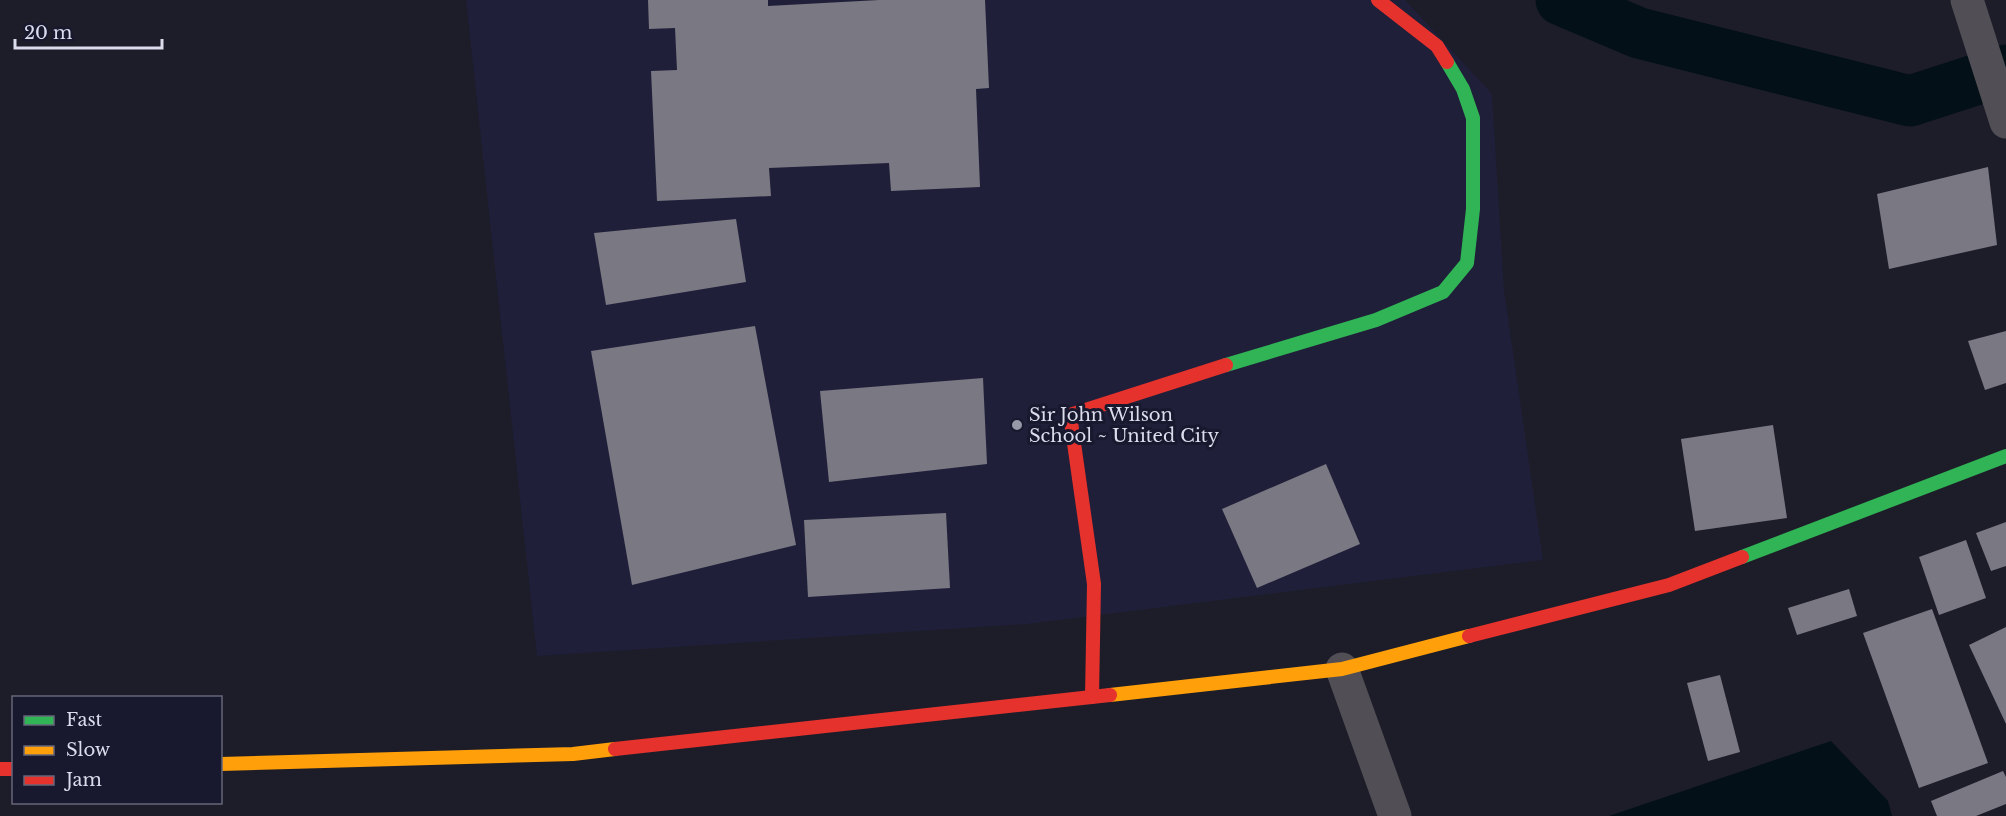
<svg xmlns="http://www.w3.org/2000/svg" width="2006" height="816" font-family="'Libre Baskerville',serif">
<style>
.built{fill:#1f1f39}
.water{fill:#031017}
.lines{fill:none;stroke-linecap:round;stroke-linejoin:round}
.canal{stroke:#031017;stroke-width:51}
.building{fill:#7a7883}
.street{stroke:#514f55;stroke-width:33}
.fast{stroke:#30b455;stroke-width:14}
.slow{stroke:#ff9f0a;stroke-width:14}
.jam{stroke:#e5322d;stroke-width:14}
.poi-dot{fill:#9899a8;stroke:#18182e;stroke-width:2}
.labels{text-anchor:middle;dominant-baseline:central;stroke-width:6;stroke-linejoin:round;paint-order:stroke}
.poi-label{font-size:18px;fill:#dbdcec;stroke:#18182e;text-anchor:start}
</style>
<rect width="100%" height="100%" fill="#1d1d29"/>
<path class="built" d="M466 0H1405L1492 94 1504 290 1543 560 1027 624 537 656Z"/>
<path class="water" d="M1831 741 1888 801 1892 816H1609Z"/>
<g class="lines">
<path class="canal" d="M1561 0 1639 33 1910 101 2006 70"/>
</g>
<g class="building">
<path d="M648 0H768V6L879 0H985L989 88 976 89 980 187 891 191 889 163 769 168 771 196 657 201 651 71 677 70 675 28 649 29Z"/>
<path d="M1988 167 1997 245 1889 269 1877 194Z"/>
<path d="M736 219 746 282 606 305 594 233Z"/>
<path d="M755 326 796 545 632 585 591 351Z"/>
<path d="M2006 331V383L1985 390 1968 341Z"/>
<path d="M983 378 987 464 829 482 820 391Z"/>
<path d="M1773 425 1787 518 1695 531 1681 439Z"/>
<path d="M1326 464 1360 544 1257 588 1222 509Z"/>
<path d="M946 513 950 588 808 597 804 520Z"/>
<path d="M2006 522V566L1991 571 1976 533Z"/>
<path d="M1966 540 1986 598 1939 615 1919 557Z"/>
<path d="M1849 589 1857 616 1797 635 1788 608Z"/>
<path d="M1932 609 1988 763 1919 788 1863 633Z"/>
<path d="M2006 627V724L1969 645Z"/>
<path d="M1720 675 1740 752 1708 761 1687 683Z"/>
<path d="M2003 771 2006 777V804L1976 816H1937L1931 801Z"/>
</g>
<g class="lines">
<g class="street">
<path d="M1967 0 2006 122"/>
<path d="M1342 669 1395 816"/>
</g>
<g class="fast">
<path d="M1226 365 1376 320 1443 292 1467 263 1473 209V118L1463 89 1447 62"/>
<path d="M1742 557 2006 456"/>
</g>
<g class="slow">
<path d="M1110 695 1342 669 1469 636"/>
<path d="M220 764 573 754 615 749"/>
</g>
<g class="jam">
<path d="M1378 0 1437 46 1447 62"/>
<path d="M1469 636 1669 585 1742 557"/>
<path d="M1092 697 1094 584 1070 415 1226 365"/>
<path d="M615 749 1110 695"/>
<path d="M0 769H14"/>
</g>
</g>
<circle class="poi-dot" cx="1017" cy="425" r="6"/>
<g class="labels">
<g class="poi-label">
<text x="1029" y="415">Sir John Wilson<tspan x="1029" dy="21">School ~ United City</tspan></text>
</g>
</g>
<rect x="12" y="696" width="210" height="108" fill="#18182e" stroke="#66667a" stroke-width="1.5"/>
<rect x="24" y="716" width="30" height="9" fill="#30b455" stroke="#66667a" stroke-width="1.5"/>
<text x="66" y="726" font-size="18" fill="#dbdcec">Fast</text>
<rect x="24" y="746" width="30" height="9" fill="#ff9f0a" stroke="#66667a" stroke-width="1.5"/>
<text x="66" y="756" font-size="18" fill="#dbdcec">Slow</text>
<rect x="24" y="776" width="30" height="9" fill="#e5322d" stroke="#66667a" stroke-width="1.5"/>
<text x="66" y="786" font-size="18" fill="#dbdcec">Jam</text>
<path d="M15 39v9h147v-9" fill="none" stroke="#dbdcec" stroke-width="3"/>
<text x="24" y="39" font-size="18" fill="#dbdcec" stroke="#18182e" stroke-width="4.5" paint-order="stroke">20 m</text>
</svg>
